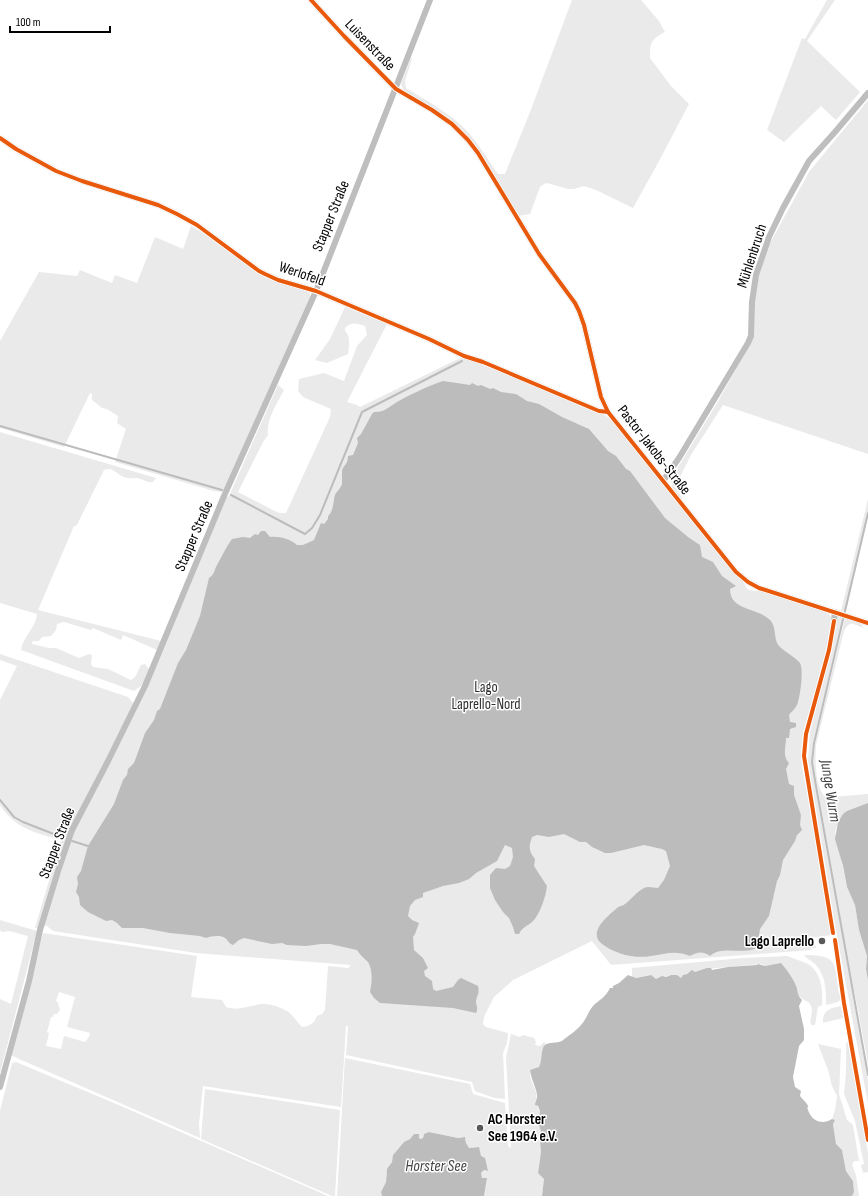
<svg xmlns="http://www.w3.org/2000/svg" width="868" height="1196" font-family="'Sofia Sans Condensed',sans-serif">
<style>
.green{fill:#eaeaea;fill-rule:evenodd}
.water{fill:#bcbcbc}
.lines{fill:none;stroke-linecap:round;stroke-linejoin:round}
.stream{stroke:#bcbcbc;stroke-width:2}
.street{stroke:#bebebe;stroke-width:6}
.cycleway-casing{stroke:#fff;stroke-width:6}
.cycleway{stroke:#e8590c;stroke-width:4}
.poi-dot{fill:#595959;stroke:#fff;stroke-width:1.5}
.labels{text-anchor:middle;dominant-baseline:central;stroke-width:3;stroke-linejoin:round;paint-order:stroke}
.street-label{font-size:15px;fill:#000;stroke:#fff}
.park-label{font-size:15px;fill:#2f2f2f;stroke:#fff}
.poi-label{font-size:15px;font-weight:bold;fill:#000;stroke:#fff;text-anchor:end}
.water-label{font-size:16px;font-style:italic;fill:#404040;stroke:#fff}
</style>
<rect width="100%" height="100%" fill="#fff"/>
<g class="green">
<path d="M572 0H641L659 21 665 32C651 39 650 43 650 58L671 86 689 104 658 163 633 208 596 190 584 186 574 189H568L547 183 544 184 540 187 530 214 518 216 465 134 404 91 401 84 411 58 412 59 405 81 406 88C427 101 450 113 467 131 479 144 488 160 498 174H505L530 112Z"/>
<path d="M827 0H835L807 41 860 92 836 120 821 106 784 142 767 130 802 38 805 39Z"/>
<path d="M868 100V454L723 405 691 455 675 487 682 498V500L672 487 671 479 717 403 752 341 754 302 759 274 769 245 809 172Z"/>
<path d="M191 226 204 234 245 264 306 290 310 294V297L225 488 222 492 214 491 115 462 126 429 117 423 118 416 107 409 102 408 92 400V394L90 393 64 447 0 428V341L39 272 77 276 80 270 112 283 115 275 137 283 155 237 183 249Z"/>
<path d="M345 307 387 324 347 402 357 405 360 407 456 360 464 357 606 416 612 421 727 564C732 571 746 582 747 589L753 591H759L825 612 830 615 833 620 827 651 803 732 801 755 803 772 815 833 832 935 810 938 809 939 810 944H815L816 948H811V950L611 965 592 941 513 980 494 997 484 1017 483 1024 486 1027 508 1033 507 1043 503 1053 505 1099 494 1098 475 1091 472 1082 346 1055 348 1026H346L341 1107 203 1086 199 1124 200 1138 10 1055 43 933 197 956 191 997 222 1000 226 1007C238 1011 245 1007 256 1005 265 1002 279 1006 287 1011 293 1015 297 1022 302 1027L308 1026 314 1022 317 1016 322 1014 325 1010 328 966 348 968 351 965 196 953 53 931 47 926 41 925 38 928H35L61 840C44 835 23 831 10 817 6 814 3 809 0 805V700L17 666 0 660V654L128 697 133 703V706L80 809 131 713 144 680 141 686 134 691 21 650C23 636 36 628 37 614L0 603V432L156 478 153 482C147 483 143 479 137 478 133 478 128 479 124 477 116 474 113 466 104 470L78 523 76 526H74L38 610 161 641 222 498 229 496 278 385 284 390C277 404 266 419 268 435L263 442 238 492 279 513H286L330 417 331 409 303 397 298 391 299 379 324 373 344 381 357 346 367 335 365 326C357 324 352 321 345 328V331C351 336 349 346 348 354L327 363 315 360 330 339ZM64 622 91 630 93 628 121 640 123 635 157 650 149 669 145 664 141 665 135 677 131 680 108 669 93 667 91 664 92 655 89 654 79 658 56 648H49L32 644V642L34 641H39L42 637 51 636 56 630 57 624ZM59 992 75 997 67 1027 90 1033 89 1037 85 1042 64 1036 61 1049 46 1046 49 1033 47 1032 51 1017H53L54 1014H57L60 1010 58 1003 56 1001Z"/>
<path d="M868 499V516L846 611H841Z"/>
<path d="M838 616 843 618 813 742 812 764 868 1081V1104L835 925 808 761 810 732Z"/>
<path d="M845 618 861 624 864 628C854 625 851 619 844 631L816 745C815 759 815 784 824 796L832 797 868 794V803L843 814 838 822 835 832 847 887 855 905 859 930 867 956 866 969 868 981V1065L859 1015 848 962 813 762 815 742Z"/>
<path d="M0 920 37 931 0 1073V999L11 1004 28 936 9 931 2 932 0 930Z"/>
<path d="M804 955C840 955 834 964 839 994L841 995V999L838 1002 826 1005C826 991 826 976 816 965 812 961 807 959 804 955Z"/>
<path d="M787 956C794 959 802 961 808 964 822 973 823 991 822 1005L818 1007 815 1025H811C809 1018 814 1012 811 1006 809 1000 803 1001 799 996 797 993 798 991 797 987 793 978 788 970 781 964L765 966 761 964 706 969 695 972 692 971 688 973 687 974 683 975 681 978 677 975H671L656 979 650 975 636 978 632 977V968L743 958Z"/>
<path d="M841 1006 843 1018 823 1023C822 1010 830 1008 841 1006Z"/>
<path d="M511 1034 520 1037 523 1035 534 1038 536 1042 535 1045 540 1046 544 1042 547 1045C540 1050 543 1060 539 1067L530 1071C530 1074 530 1077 531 1080 534 1088 539 1094 535 1102L540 1111 538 1123 541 1131 540 1141 541 1152 538 1173 544 1179 542 1196H484L487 1178H482L481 1173 484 1170 487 1171 479 1151V1147L469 1148 466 1143V1139L462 1137 458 1138 429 1132 424 1134 423 1138 421 1139 419 1138V1134H414L410 1139 404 1142 393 1155V1159L386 1174V1182L381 1192 382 1196H337L345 1058 470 1084 473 1094 505 1103 508 1146 511 1148 506 1058Z"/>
<path d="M848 1042 868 1153V1172L863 1173 861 1165 864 1164 855 1121 844 1094 846 1073V1043Z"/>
<path d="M818 1044 841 1049 839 1094 847 1120 853 1125 859 1161H854L852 1165 856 1175 859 1196H852L854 1192 853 1181 846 1171 842 1150 836 1145 833 1124 835 1120 832 1119 835 1110 837 1096 832 1086 828 1070Z"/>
<path d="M16 1062 114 1103 328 1196H0V1111L12 1063Z"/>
<path d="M205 1089 340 1110 335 1196H332L201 1139Z"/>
</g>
<g class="water">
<path d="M443 381C453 382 461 384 470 385L472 383 478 386 481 385 490 389 493 388 501 392 516 394 527 401 539 404 562 417 589 429 608 451 616 456 626 469 630 471 665 518 688 537 700 545 702 557 713 562 722 576 736 586 730 589C730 611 757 607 770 620 777 627 773 639 779 646 785 652 794 656 800 663 804 671 800 697 797 705 795 709 791 712 789 715L790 722 796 723V727L790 729 789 738H786C786 747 782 756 789 763L786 769 789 784 794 786V795L801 815 800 825 802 830 797 835 795 841 783 860 780 875 777 881 769 916 760 929 757 948C742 955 721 945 710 956 702 951 698 952 690 956 676 950 665 954 651 956 635 959 615 954 602 944 587 932 608 916 617 908 619 906 623 906 625 904 632 899 636 892 644 888 649 886 653 888 658 888L664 880 670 866 666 851 662 849 644 845 611 853H605L592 847 586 842H580L564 834 549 837 537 835 532 837C529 846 528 851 535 859L534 866 547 886C546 896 540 914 533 921 528 926 522 927 519 934H515L513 927 509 918 503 912 495 900 490 888V875L496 868 505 869 510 866 513 857 512 848 505 845 497 861 476 873 469 879 459 883 443 886 423 893V897L415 900 410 906 408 916 412 920 419 923 415 934 413 937 414 950 423 958 428 968 424 971 425 976 432 981 433 989 436 991 453 987 458 980 461 978 478 986C480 995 476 996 476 1003 477 1007 478 1009 476 1013L453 1008 380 1003 374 998 370 992C372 983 373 970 368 962 364 958 360 955 357 950L330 944H321L306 946 287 945 282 943 272 944 244 938 239 940 233 945C228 943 229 941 225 938 221 935 211 936 206 938L200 936 170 933 143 928H122L117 923 112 920 106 921 88 912 80 905 79 897 76 892 78 884 77 877 81 871 88 846 114 804 123 780 127 775 128 769 134 763 145 733 154 720 157 711 160 709 178 663 186 650 200 616 209 578C215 574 214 570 217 565 222 556 226 547 232 539L243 537 250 538 255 534 258 535 261 531H265L270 537C280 536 290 539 297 545H303L314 540 321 523 324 524 328 519V516C334 511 333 501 335 495 337 491 341 488 342 484 342 480 342 475 342 471 343 465 348 465 348 456L353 455 358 443 357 438 361 434 372 414 374 412C383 413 389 407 397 402 411 394 428 386 443 381Z"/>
<path d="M868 803V981L866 969 867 956 859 930 855 905 847 887 843 866 835 839 838 822 843 814 847 811Z"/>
<path d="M781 963C787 970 794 979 797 988 798 994 798 996 802 1000L799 1006 804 1029V1040L799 1046 793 1077 795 1087 801 1091 800 1096C802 1099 805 1101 807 1104 810 1109 806 1105 808 1110 812 1122 823 1125 832 1119L835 1120 833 1124 836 1144 842 1150 846 1171 853 1181 854 1192 852 1196H542L544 1179 538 1173 541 1152 540 1141 541 1131 538 1123 540 1111 538 1106 535 1105C535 1101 538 1098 537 1095 536 1087 531 1079 530 1070L539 1067C542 1061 541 1050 544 1046 549 1041 556 1044 562 1041 568 1036 576 1031 581 1025 586 1020 588 1012 593 1006 599 1000 606 997 610 988H613V986L619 983 628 975 636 978 651 975 656 979 662 976 666 977 671 975H677L681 978 683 975 687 974 692 970 695 972 707 968H711L712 970 728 967 757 965 758 964 765 966Z"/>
<path d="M429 1132 458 1138 465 1137 466 1143 469 1148 479 1147 481 1156 485 1158 488 1171 484 1170 481 1173 482 1178H487L484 1196H382L381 1192 386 1182 387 1169 392 1162 393 1155 404 1142 410 1139 414 1134H419V1138L421 1139 423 1138 424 1134Z"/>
</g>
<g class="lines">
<g class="stream">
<path d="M0 426 222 490"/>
<path d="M231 495 305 534 312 528 320 515 362 412 462 361"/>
<path d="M868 513 814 743 812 762 816 786 868 1075"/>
<path d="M0 800 14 817 23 822 64 838"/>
<path d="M72 841 88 846"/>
</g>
<g class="street">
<path d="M311 0 344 36 396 89 432 110 452 124 468 140 478 153 539 254 575 303 579 311 584 325 601 397 608 412 736 572 748 582 759 588 868 623"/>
<path d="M0 138 16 149 56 171 82 181 158 205 177 214 197 225 259 271 265 274 278 280 316 291 429 339 464 356 483 362 599 411 608 412"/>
<path d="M663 481 679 458 748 343 751 336 752 302 756 275 769 237 783 208 809 161 835 132 868 93"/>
<path d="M834 621 835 612"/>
<path d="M0 1087 29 981 40 930 58 871 72 830 108 761 145 686 224 496 316 291 430 0"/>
</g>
<g class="cycleway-casing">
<g id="cycleway">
<path d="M311 0 344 36 396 89 432 110 452 124 468 140 478 153 539 254 575 303 579 311 584 325 601 397 608 412 736 572 748 582 759 588 868 623"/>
<path d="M0 138 16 149 56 171 82 181 158 205 177 214 197 225 259 271 265 274 278 280 316 291 429 339 464 356 483 362 599 411 608 412"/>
<path d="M833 933 804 756 806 734 829 650 834 621"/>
<path d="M835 940 844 1003 868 1140"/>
</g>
</g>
<use href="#cycleway" class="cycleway"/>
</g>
<g class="poi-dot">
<circle cx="822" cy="941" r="4"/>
<circle cx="480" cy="1128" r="4"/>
</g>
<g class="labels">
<g class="street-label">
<text transform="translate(370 45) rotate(46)">Luisenstraße</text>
<text transform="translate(331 216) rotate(-68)">Stapper Straße</text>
<text transform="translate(752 256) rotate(-72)">Mühlenbruch</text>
<text transform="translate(302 274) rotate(19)">Werlofeld</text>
<text transform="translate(654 450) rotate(52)">Pastor-Jakobs-Straße</text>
<text transform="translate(194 536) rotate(-67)">Stapper Straße</text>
<text transform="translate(57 843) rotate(-69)">Stapper Straße</text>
</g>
<g class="park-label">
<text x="486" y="687">Lago<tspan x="486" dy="17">Laprello-Nord</tspan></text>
</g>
<g class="poi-label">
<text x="814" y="941">Lago Laprello</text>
<text x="488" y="1119" text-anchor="start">AC Horster<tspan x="488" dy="17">See 1964 e.V.</tspan></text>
</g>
<g class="water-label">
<text transform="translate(830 791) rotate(81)">Junge Wurm</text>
<text x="436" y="1166">Horster See</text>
</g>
</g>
<path d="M10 26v6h100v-6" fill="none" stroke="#000000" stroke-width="2"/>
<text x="16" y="26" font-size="12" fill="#000000" stroke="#ffffff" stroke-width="3" paint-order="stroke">100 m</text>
</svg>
